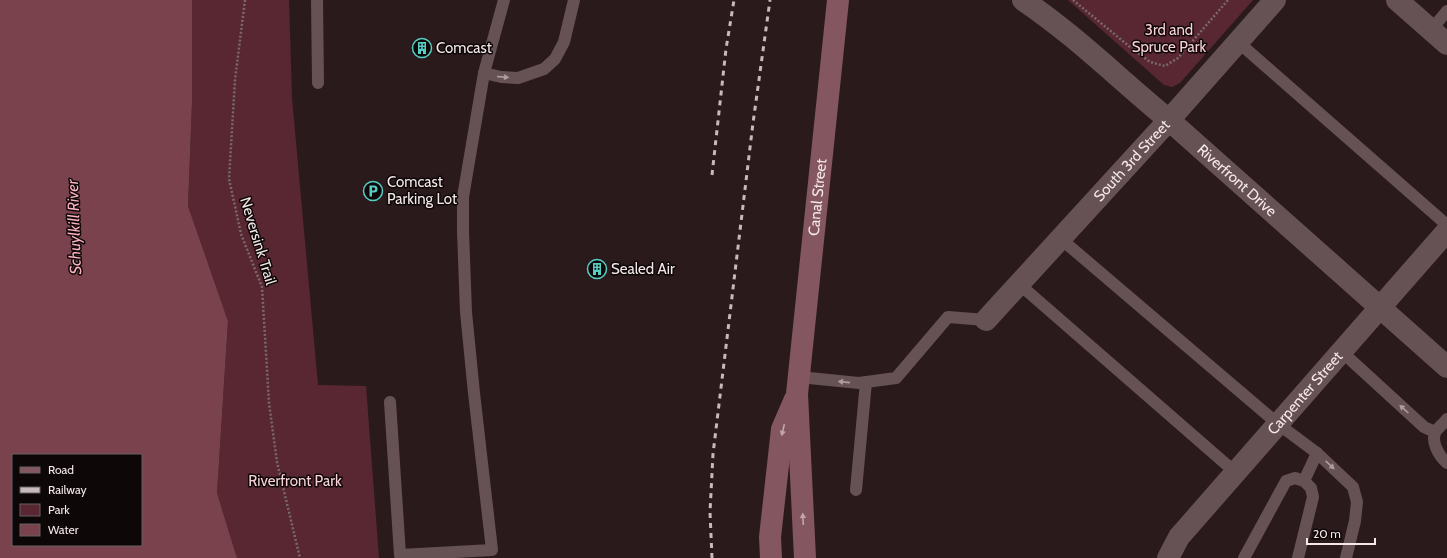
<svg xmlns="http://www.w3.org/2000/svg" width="1447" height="558" font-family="Cabin,sans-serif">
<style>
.green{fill:#592732}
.water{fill:#7a424d;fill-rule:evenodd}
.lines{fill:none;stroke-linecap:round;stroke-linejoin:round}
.path{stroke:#786a6c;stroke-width:2.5;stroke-dasharray:2 2;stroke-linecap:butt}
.lane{stroke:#665255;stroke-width:12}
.street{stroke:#665255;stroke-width:22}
.secondary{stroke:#84565f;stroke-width:22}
.rail{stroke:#c7babb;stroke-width:3;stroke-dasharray:5 5;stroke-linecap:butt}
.oneway{fill:#ad9d9f}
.oneway2{fill:#c2a6ab}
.labels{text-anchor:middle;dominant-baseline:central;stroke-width:3;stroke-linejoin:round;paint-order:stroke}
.park-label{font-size:15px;fill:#f7d1d7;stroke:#0d0708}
.poi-label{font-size:15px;fill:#f4e8e9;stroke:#0d0708;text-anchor:start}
.street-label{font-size:15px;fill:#f4e8e9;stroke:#0d0708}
.water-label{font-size:16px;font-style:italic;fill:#fcb3bf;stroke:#0d0708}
</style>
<rect width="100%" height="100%" fill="#2a1a1c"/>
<g class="green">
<path d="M192 0H289L292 98 318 385 366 386 379 558H237L217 493 228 321 188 206 192 103Z"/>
<path d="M1068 0H1253L1180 83 1172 87 1164 85Z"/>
</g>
<path class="water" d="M0 0H192V103L188 206 228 321 217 493 237 558H0ZM13 455H141V545H13Z"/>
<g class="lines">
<g class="path">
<path d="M245 0 235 80 229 179 241 234 262 287 269 403 277 462 300 558"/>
<path d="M1073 0 1130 47 1150 62 1165 66 1178 58 1228 0"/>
</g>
<g class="lane">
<path d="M317 0 318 83"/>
<path d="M504 0 484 73 501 77 518 78 544 69 555 59 564 42 574 0"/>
<path d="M1431 30 1447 11"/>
<path d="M1238 42 1447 225"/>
<path d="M1061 239 1278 424 1317 453 1353 487 1357 502 1355 521 1346 558"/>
<path d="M1019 284 1235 472"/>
<path d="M1341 351 1424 427 1435 432"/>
<path d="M799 377 859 383 896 378 948 317 986 320"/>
<path d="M390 402 400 555 492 550 474 393 466 312 463 231V197L484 73"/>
<path d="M1447 419C1444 423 1439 427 1436 431 1430 441 1439 456 1447 463"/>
<path d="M1304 481 1317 453"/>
<path d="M856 490 866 382"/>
<path d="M1244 558 1286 481 1295 478 1304 481 1311 488 1313 497 1298 558"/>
</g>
<g class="street">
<path id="s1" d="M1023 0C1075 35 1120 80 1169 120L1447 367"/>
<path d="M1397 0 1447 44"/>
<path id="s2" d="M986 320 1169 120 1275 0"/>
<path id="s3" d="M1168 558 1179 537 1447 231"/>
</g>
<g class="secondary">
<path d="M771 558 770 537 782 429 795 399"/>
<path id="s4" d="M805 558 797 394 838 0"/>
</g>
<g class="rail">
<path d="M712 175 726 49 734 0"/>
<path d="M712 558 710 512 713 454 753 123 770 0"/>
</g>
</g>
<defs><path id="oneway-solid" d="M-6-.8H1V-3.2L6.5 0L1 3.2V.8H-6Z"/></defs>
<g class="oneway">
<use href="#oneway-solid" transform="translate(503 77) rotate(5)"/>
<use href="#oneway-solid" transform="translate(844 382) rotate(-174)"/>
<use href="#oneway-solid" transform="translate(1404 409) rotate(-138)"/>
<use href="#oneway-solid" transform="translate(1330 465) rotate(43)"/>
</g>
<g class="oneway2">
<use href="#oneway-solid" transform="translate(783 430) rotate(103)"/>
<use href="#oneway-solid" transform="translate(803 519) rotate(-93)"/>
</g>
<defs>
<g id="building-ring" transform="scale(1)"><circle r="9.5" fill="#0d0708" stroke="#56cec4" stroke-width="1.5"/><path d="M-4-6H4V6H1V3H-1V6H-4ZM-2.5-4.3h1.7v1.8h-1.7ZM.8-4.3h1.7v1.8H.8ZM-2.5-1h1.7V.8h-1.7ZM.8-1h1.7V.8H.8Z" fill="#56cec4"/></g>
<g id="parking-ring" transform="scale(1)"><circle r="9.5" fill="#0d0708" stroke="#56cec4" stroke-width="1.5"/><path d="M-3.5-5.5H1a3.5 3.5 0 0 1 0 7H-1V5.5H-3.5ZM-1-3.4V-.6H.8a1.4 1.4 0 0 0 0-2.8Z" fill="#56cec4"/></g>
</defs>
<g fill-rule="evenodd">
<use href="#building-ring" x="422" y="48"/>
<use href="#parking-ring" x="373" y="191"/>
<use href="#building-ring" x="597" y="269"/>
</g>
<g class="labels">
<g class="park-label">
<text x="1169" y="30">3rd and<tspan x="1169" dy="17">Spruce Park</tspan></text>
<text x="295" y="481">Riverfront Park</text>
</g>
<g class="poi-label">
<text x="436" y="48">Comcast</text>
<text x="387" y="182">Comcast<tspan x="387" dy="17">Parking Lot</tspan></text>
<text x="611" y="269">Sealed Air</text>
</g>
<g class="street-label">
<text stroke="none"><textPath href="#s2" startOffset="216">South 3rd Street</textPath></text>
<text stroke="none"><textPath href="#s1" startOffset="280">Riverfront Drive</textPath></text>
<text stroke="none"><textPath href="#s4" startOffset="362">Canal Street</textPath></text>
<text transform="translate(258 241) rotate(73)">Neversink Trail</text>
<text stroke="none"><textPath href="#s3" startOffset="215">Carpenter Street</textPath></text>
</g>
<g class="water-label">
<text transform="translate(74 227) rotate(-92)">Schuylkill River</text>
</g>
</g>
<rect x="12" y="454" width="130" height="92" fill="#0d0708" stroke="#696162"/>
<rect x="20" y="467" width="20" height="6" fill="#84565f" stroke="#696162"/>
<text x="48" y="474" font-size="12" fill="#f4e8e9">Road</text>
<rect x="20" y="487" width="20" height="6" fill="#c7babb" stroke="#696162"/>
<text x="48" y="494" font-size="12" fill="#f4e8e9">Railway</text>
<rect x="20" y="504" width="20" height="12" fill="#592732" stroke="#696162"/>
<text x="48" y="514" font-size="12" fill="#f4e8e9">Park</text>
<rect x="20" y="524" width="20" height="12" fill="#7a424d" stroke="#696162"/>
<text x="48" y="534" font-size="12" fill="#f4e8e9">Water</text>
<path d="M1307 538v6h68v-6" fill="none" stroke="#f4e8e9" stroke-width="2"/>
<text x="1313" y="538" font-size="12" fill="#f4e8e9" stroke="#0d0708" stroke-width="3" paint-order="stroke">20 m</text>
</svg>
